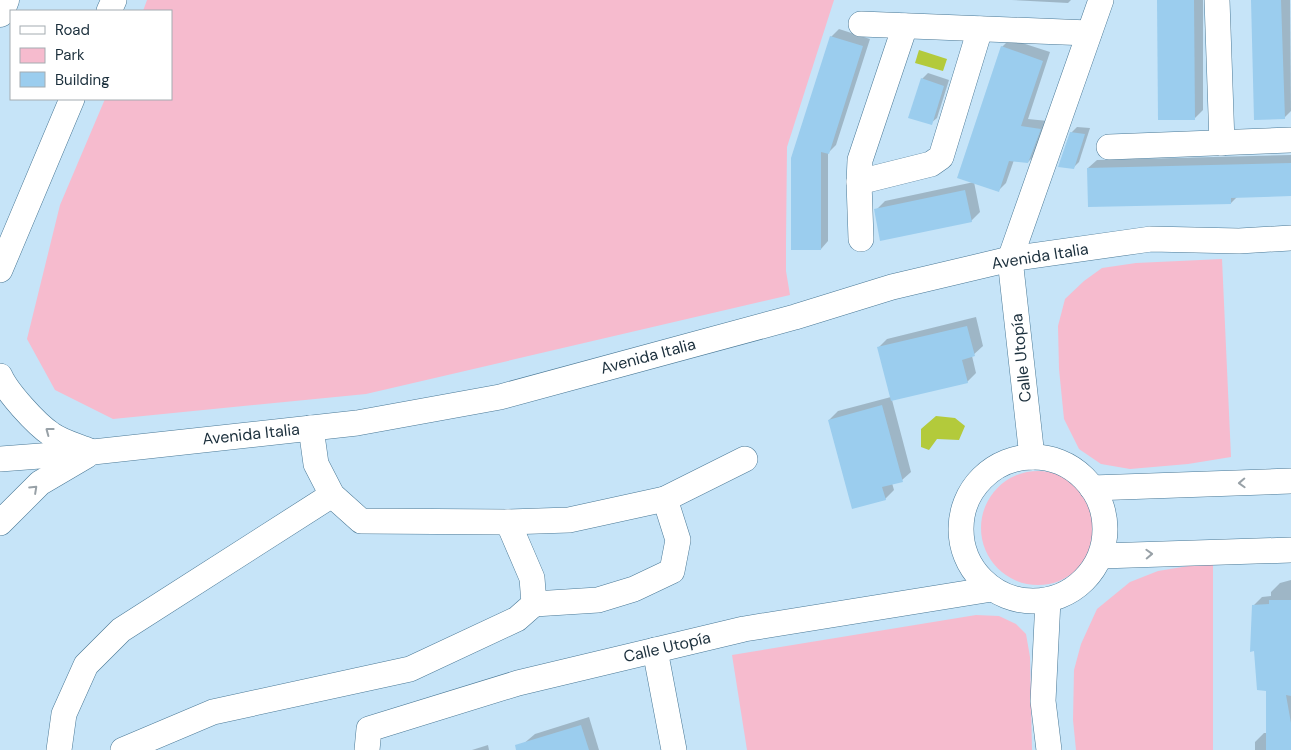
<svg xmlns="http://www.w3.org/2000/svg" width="1291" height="750" font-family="'DM Sans',sans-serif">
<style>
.green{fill:#f6bbce}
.water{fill:#b3ca3b}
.shadow{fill:#0003}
.building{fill:#9bcdee}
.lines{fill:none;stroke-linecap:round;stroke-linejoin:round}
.minor-casing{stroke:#497896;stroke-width:26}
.highway-casing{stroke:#497896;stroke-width:29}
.minor{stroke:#fff;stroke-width:25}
.highway{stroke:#fff;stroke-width:28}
.oneway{stroke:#98a1a7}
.labels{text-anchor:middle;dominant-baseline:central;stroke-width:5;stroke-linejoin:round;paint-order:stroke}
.street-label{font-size:16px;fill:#1b2f3c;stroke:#fff}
</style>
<rect width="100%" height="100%" fill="#c6e4f8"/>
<g class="green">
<path d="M147 0H834L787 147 786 243V271L790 295 366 394 113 419 55 390 27 339 60 205 105 99H171V11H143Z"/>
<path d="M1222 259 1231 457 1188 464 1130 469 1101 464 1079 449 1064 419 1059 369 1058 326 1065 299 1084 281 1102 268 1136 263Z"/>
<circle cx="1038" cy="528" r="57"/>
<path d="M1213 562V750H1076L1073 720 1074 670 1081 644 1097 609 1130 582 1158 571Z"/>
<path d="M976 615 999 616 1016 624 1026 634 1030 657 1032 750H747L732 655Z"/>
</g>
<g class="water">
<path d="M919 50 947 59 943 71 915 63Z"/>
<path d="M936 416 955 418 965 426 959 440 937 439 929 450 921 447V429Z"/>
</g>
<g class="shadow">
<path d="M1011 0H1071L1068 3Z"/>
<path d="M1159 0H1203V110L1194 119Z"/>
<path d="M1252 0H1290L1291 111 1284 118Z"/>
<path d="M839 29 870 39 836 145 828 153V241L821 249H792L831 37Z"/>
<path d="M1010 39 1050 52 1028 119 1048 121 1036 154 1028 162 1014 160 1006 183 998 191 974 182 980 212 971 221 876 210 885 201 974 182 1002 47Z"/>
<path d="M928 73 949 80 937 118 931 123 922 79Z"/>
<path d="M1077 127 1090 128 1079 162 1073 168 1071 133Z"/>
<path d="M1291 155V195L1237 197 1231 203 1088 168 1097 160Z"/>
<path d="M976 317 983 346 972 356 976 373 967 382 892 400 911 472 902 480 892 483 894 490 885 499 829 420 838 411 891 397 879 347 887 339Z"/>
<path d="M1291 580V750H1255V742L1264 733H1267L1268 690 1253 606 1262 597 1271 596V592L1280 583Z"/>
<path d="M589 717 599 750H516L535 734Z"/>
<path d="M488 745 489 750H472Z"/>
</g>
<g class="building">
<path d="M1157 0H1194L1195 120H1158Z"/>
<path d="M1251 0H1281L1285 119 1254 120Z"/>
<path d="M830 36 863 46 829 154 821 152V250H791V158Z"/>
<path d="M1001 46 1043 61 1021 126 1041 129 1028 163 1009 161 999 192 957 178Z"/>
<path d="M921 78 944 86 932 125 908 118Z"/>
<path d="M1070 132 1085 134 1074 169 1058 167Z"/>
<path d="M1291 163V196L1231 198V204L1088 207 1087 168Z"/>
<path d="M965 190 972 222 880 241 874 209Z"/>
<path d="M967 326 975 356 962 360 968 383 891 401 877 347Z"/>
<path d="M882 405 903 482 882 487 886 500 852 509 828 420Z"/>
<path d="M1269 600H1291V696L1286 695 1291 723V750H1266V691L1257 690 1254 651 1250 652 1252 605 1269 604Z"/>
<path d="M581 725 589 750H516L515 745Z"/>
</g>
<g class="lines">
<g class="minor-casing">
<g id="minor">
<path d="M1217 0 1222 143"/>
<path d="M109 11 114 0"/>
<path d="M861 24 1089 33"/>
<path d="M1109 147 1291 140"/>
<path d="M859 182 931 164 941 157 980 29"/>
<path d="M861 239 859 182 860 160 905 26"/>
<path d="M0 270 72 99"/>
<path d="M0 376C7 392 36 424 51 434 62 442 78 446 90 451"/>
<path d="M311 428 316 464 332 495 361 521 508 522 569 520 665 499 745 459"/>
<circle cx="1033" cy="529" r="72"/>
<path d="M1032 457 1010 259 1101 0"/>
<path d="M0 459 93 452 357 423 500 397 795 317 892 287 1010 259 1151 239 1239 241 1291 238"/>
<path d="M1092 488 1291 481"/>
<path d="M0 523 40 483 86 456"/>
<path d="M1101 556 1291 550"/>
<path d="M1048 600 1043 701 1049 750"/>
<path d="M534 604 598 600 634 589 672 571 678 540 665 499"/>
<path d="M655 650 674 750"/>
<path d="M59 750 64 714 86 665 121 630 332 495"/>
<path d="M123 750 213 712 410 669 517 619 534 604 532 578 508 522"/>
<path d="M367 750 369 729 518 683 744 629 992 589"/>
</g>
</g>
<g class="highway-casing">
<path id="highway" d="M0 13 5 0"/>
</g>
<use href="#minor" class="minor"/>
<use href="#highway" class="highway"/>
</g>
<defs><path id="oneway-chevron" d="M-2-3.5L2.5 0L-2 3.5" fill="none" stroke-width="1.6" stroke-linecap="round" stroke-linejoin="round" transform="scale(1.25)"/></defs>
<g class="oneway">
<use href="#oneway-chevron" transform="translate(49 431) rotate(-143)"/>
<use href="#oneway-chevron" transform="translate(1242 483) rotate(178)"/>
<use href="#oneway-chevron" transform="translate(34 489) rotate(-43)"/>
<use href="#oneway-chevron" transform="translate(1149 554) rotate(-2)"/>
</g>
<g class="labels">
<g class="street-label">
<text transform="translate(1040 256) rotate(-9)">Avenida Italia</text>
<text transform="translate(648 356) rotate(-15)">Avenida Italia</text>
<text transform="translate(1021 358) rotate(-96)">Calle Utopía</text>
<text transform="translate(251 434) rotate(-6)">Avenida Italia</text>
<text transform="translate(667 647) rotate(-13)">Calle Utopía</text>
</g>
</g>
<rect x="10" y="10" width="162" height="90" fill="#ffffff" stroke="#a4acb1"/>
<rect x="20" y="26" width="25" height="8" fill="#ffffff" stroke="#a4acb1"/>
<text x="55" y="35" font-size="15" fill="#1b2f3c">Road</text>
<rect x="20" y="48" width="25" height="15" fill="#f6bbce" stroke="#a4acb1"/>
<text x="55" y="60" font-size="15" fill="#1b2f3c">Park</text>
<rect x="20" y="72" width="25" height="15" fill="#9bcdee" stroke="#a4acb1"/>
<text x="55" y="85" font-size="15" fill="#1b2f3c">Building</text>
</svg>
